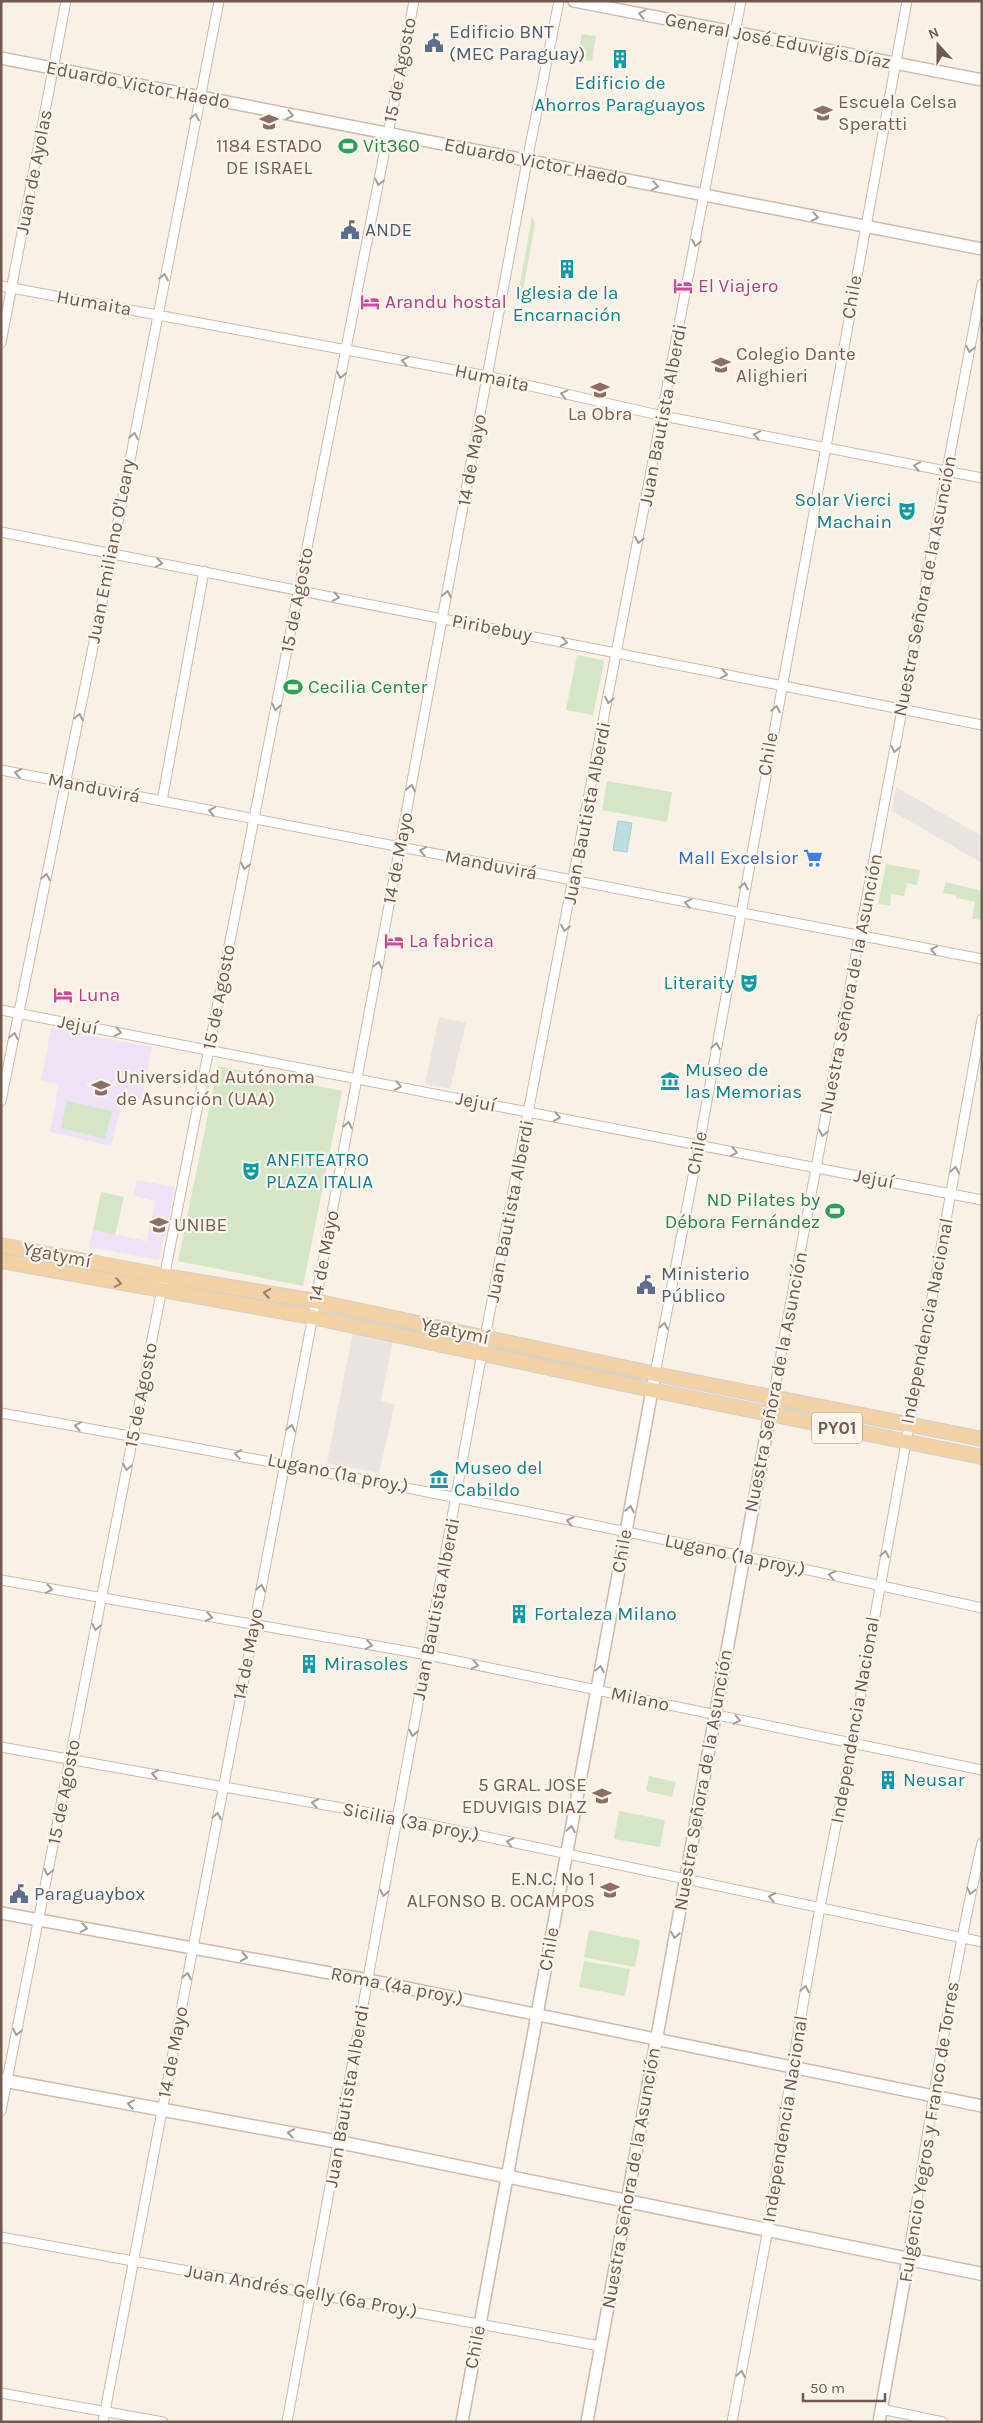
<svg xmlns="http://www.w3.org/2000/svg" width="983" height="2423" font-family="Karla,sans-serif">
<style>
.industrial{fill:#eae4e0}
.education{fill:#eee3f6}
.green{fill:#d4e6c6}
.water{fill:#bcdee2;stroke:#a4cdd2}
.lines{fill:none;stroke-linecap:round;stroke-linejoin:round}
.minor-casing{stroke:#cbb9ad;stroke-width:11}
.tertiary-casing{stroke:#cbb9ad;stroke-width:14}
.secondary-casing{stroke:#cfbbae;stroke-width:15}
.primary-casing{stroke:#d4cdca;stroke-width:16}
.minor{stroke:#fff;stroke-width:9}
.tertiary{stroke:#fff;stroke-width:11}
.secondary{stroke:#fff;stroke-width:12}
.primary{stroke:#f2d2a5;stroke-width:14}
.oneway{stroke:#aa9b94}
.oneway2{stroke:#987d67}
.labels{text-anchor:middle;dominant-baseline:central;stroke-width:4.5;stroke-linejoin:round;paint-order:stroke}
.shield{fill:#fdf6ec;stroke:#9b887d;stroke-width:1}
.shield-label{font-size:18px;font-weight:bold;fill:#71594d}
.service-label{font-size:19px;fill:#4e5e75;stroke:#fdf6ec;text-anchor:start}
.street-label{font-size:19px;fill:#71594d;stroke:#fdf6ec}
.culture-label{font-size:19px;fill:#0d838f;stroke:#fdf6ec;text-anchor:start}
.education-label{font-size:19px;fill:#785e54;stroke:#fdf6ec;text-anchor:start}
.leisure-label{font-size:19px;fill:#27864d;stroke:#fdf6ec;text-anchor:start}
.hotel-label{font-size:19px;fill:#b23c85;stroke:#fdf6ec;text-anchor:start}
.shop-label{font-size:19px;fill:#366cbe;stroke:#fdf6ec;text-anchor:end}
</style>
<rect width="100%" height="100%" fill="#faf1e6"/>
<g class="industrial">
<path d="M896 787 982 836V863L892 811Z"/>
<path d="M439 1017 466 1023 450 1089 425 1084Z"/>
<path d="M353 1332 393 1341 381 1401 395 1404 379 1473 327 1463Z"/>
</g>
<g class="education">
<path d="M51 1028 152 1047 142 1100 133 1098 132 1104 122 1102 111 1146 50 1132 59 1084 41 1081Z"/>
<path d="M137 1180 175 1187 159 1260 89 1247 93 1230 147 1241 155 1201 133 1196Z"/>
</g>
<g class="green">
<path d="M582 34 596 36 592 61 577 59Z"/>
<path d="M532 217 535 224 523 290 518 294Z"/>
<path d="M577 655 603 660 604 663 593 715 566 710Z"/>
<path d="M607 781 672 792 667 822 602 810Z"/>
<path d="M886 864 920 870 917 885 900 882 907 884 904 896 891 894 890 906 878 904Z"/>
<path d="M946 882 982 891V920L972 919 975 902 956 898V893L955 895 943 893Z"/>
<path d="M218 1066 342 1091 303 1286 178 1261Z"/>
<path d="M67 1101 112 1111 105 1139 61 1128Z"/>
<path d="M101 1192 124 1197 115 1235 93 1230Z"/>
<path d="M327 1312 473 1342 474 1344 324 1313Z"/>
<path d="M496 1347H498L643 1378 641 1380 497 1350Z"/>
<path d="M781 1406 893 1428V1430L782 1409Z"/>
<path d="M649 1776 676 1782 672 1797 646 1791Z"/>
<path d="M619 1811 665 1820 660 1847 614 1839Z"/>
<path d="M589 1930 640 1940 635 1967 584 1957Z"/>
<path d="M584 1961 630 1969 625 1996 579 1987Z"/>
</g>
<path class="water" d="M618 821 632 823 627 852 613 850Z"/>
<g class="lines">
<g class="minor-casing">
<g id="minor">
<path d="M1 286 487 376 663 416 982 478"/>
<path d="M1 343 66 1"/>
<path d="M1 532 982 725"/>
<path d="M1 770 982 959"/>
<path d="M162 801 204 571"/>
<path d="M1 1010 982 1200"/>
<path d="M1 1101 112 553 219 1"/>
<path d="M655 1374 699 1145 907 1"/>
<path d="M773 1397 982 284"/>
<path d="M1 1413C330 1471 656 1535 982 1608"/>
<path d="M1 1580 428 1655 982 1770"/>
<path d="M1 1747 398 1818 982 1942"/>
<path d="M1 2111 414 1"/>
<path d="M1 2237 600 2346"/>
<path d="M908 2259C929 2120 951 1981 982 1843"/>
<path d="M1 2393 163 2422"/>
<path d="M881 2409 943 2422"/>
<path d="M103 2422 314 1310 527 161 559 1"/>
<path d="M287 2422 482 1353 741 1"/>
<path d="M732 2422 768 2229 792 2068 820 1907 852 1744 982 1019"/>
</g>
</g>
<g class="tertiary-casing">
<g id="tertiary">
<path d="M574 1 982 80"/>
<path d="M1 58 982 249"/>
<path d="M1 1913 368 1980 982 2106"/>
<path d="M462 2422 655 1374"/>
<path d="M587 2422 773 1397"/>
<path d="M879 2422 908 2259"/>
</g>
</g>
<g class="secondary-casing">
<path id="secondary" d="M1 2080 339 2142 982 2274"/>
</g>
<g class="primary-casing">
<g id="primary">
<path d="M1 1245 165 1276 315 1301 655 1374 982 1439"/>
<path d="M1 1261 312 1317 652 1390 982 1457"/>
</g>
</g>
<use href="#minor" class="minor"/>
<use href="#tertiary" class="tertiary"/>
<use href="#secondary" class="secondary"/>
<use href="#primary" class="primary"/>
</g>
<defs><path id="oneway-chevron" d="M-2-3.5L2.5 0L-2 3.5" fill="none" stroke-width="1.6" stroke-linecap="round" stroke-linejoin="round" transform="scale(1.25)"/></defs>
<g class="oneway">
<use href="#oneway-chevron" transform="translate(642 14) rotate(-169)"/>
<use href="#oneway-chevron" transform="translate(290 115) rotate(11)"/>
<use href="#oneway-chevron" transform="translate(195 117) rotate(-79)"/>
<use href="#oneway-chevron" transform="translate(379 182) rotate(101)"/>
<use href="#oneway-chevron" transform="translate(655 186) rotate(11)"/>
<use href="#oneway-chevron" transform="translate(815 217) rotate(11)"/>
<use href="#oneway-chevron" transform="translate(696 243) rotate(101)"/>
<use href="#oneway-chevron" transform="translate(164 277) rotate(-79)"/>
<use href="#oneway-chevron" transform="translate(970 349) rotate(101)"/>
<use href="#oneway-chevron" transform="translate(405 361) rotate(-169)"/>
<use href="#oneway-chevron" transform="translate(341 375) rotate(101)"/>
<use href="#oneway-chevron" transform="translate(564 394) rotate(-167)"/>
<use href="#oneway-chevron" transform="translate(757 435) rotate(-169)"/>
<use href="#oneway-chevron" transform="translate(134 436) rotate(-79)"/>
<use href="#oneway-chevron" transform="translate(917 466) rotate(-169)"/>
<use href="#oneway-chevron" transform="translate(639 540) rotate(101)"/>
<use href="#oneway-chevron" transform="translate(159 563) rotate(11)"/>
<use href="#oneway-chevron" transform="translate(447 594) rotate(-80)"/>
<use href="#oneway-chevron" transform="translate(336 597) rotate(11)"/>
<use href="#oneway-chevron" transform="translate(564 642) rotate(11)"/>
<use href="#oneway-chevron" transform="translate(724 674) rotate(11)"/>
<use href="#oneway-chevron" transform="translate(609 700) rotate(101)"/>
<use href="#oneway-chevron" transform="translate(276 707) rotate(101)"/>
<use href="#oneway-chevron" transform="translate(776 709) rotate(-80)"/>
<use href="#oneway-chevron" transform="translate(79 717) rotate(-79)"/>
<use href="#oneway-chevron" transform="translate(895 749) rotate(101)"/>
<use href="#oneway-chevron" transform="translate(18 773) rotate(-169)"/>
<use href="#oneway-chevron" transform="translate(411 788) rotate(-79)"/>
<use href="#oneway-chevron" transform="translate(212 811) rotate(-169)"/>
<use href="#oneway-chevron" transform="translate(423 851) rotate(-169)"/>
<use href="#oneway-chevron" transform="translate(245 866) rotate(101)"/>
<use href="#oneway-chevron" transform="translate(46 877) rotate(-79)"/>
<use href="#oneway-chevron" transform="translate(744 886) rotate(-80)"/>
<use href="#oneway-chevron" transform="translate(688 903) rotate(-169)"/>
<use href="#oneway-chevron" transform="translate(565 928) rotate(101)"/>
<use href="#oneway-chevron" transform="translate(934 950) rotate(-169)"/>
<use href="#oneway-chevron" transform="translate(378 965) rotate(-79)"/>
<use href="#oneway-chevron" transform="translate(118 1032) rotate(11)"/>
<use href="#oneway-chevron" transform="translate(14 1036) rotate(-79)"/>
<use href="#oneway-chevron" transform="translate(716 1046) rotate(-80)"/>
<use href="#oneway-chevron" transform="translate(398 1086) rotate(11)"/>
<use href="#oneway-chevron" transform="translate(557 1117) rotate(11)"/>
<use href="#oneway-chevron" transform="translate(348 1125) rotate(-79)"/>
<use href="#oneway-chevron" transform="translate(823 1133) rotate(101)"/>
<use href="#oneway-chevron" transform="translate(734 1152) rotate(11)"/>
<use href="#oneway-chevron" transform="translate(955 1170) rotate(-80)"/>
<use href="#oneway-chevron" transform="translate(664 1326) rotate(-79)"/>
<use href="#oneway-chevron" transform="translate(78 1426) rotate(-170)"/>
<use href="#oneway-chevron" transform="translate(291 1428) rotate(-79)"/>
<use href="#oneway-chevron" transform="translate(238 1454) rotate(-170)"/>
<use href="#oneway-chevron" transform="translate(127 1467) rotate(101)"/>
<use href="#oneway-chevron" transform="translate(630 1509) rotate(-80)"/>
<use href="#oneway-chevron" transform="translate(570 1521) rotate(-168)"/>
<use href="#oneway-chevron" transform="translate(885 1554) rotate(-80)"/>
<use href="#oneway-chevron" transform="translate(832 1575) rotate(-168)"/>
<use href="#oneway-chevron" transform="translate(261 1588) rotate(-79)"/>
<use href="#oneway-chevron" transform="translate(49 1589) rotate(10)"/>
<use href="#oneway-chevron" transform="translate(209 1617) rotate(10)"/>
<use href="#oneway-chevron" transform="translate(96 1627) rotate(101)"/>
<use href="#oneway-chevron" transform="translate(369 1645) rotate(10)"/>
<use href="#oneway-chevron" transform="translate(475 1665) rotate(12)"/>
<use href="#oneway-chevron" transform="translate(600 1669) rotate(-80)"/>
<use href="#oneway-chevron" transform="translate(737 1720) rotate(12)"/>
<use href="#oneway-chevron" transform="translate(413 1733) rotate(100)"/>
<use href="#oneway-chevron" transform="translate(155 1774) rotate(-170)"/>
<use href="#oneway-chevron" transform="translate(315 1803) rotate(-170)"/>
<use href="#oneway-chevron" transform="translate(217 1816) rotate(-79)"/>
<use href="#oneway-chevron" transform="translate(571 1829) rotate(-80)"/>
<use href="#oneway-chevron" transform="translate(510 1842) rotate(-168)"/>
<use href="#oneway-chevron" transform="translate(48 1872) rotate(101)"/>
<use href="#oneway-chevron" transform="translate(971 1891) rotate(103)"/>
<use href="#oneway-chevron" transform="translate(384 1893) rotate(100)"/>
<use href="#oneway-chevron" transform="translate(772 1897) rotate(-168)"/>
<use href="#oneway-chevron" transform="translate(84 1928) rotate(10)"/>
<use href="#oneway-chevron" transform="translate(675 1935) rotate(100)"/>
<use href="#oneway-chevron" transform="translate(244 1957) rotate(10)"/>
<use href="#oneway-chevron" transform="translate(187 1976) rotate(-79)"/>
<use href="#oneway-chevron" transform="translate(805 1989) rotate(-80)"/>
<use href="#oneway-chevron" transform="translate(17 2032) rotate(101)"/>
<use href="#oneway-chevron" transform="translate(131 2104) rotate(-170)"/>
<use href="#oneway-chevron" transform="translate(291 2133) rotate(-170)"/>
<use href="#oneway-chevron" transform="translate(741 2374) rotate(-80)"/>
</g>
<g class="oneway2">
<use href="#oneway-chevron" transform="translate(118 1283) rotate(11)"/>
<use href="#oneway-chevron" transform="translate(267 1293) rotate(-170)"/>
</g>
<defs>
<g id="civic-bare" transform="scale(1.5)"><path d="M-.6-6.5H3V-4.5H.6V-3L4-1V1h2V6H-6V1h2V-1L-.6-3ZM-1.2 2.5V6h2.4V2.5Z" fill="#5c6f8a" stroke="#fdf6ec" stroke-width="2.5" paint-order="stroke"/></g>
<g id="building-bare" transform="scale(1.5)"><path d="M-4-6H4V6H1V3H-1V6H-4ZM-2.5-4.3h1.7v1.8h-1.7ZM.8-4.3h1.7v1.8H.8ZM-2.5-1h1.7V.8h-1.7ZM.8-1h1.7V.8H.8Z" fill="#0f9aa8" stroke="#fdf6ec" stroke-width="2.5" paint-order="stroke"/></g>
<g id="school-bare" transform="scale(1.5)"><path d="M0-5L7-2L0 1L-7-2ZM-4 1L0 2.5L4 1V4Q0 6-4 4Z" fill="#8d6e63" stroke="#fdf6ec" stroke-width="2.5" paint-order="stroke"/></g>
<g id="stadium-bare" transform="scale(1.5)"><path d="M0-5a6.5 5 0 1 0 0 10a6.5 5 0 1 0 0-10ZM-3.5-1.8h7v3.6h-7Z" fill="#2e9e5b" stroke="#fdf6ec" stroke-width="2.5" paint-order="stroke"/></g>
<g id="hotel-bare" transform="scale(1.5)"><path d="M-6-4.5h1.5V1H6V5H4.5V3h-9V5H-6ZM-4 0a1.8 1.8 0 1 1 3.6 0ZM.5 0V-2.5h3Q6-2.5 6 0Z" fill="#d1479c" stroke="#fdf6ec" stroke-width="2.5" paint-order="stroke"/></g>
<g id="theatre-bare" transform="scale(1.5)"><path d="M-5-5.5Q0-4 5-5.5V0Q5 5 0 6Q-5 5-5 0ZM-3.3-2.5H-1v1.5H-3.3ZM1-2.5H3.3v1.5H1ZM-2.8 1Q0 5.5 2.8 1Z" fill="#0f9aa8" stroke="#fdf6ec" stroke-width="2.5" paint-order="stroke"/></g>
<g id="supermarket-bare" transform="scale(1.5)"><path d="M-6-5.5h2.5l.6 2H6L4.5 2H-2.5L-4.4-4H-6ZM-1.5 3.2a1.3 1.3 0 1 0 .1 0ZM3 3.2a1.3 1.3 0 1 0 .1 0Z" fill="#3f7fe0" stroke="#fdf6ec" stroke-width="2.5" paint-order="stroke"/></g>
<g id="museum-bare" transform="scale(1.5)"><path d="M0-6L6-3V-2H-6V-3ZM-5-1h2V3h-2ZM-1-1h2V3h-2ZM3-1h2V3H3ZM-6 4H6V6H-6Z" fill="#0f9aa8" stroke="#fdf6ec" stroke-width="2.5" paint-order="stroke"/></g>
<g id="university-bare" transform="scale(1.5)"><path d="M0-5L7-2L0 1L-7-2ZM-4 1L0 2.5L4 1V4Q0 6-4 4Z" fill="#8d6e63" stroke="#fdf6ec" stroke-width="2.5" paint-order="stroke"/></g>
</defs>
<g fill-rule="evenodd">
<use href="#civic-bare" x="434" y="43"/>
<use href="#building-bare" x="620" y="59"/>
<use href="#school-bare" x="823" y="113"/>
<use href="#school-bare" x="269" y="122"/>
<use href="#stadium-bare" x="348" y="146"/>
<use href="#civic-bare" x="350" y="230"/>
<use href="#building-bare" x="567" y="269"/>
<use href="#hotel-bare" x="683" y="286"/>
<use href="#hotel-bare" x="370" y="302"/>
<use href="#school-bare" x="721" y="365"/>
<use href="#school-bare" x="600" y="390"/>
<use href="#theatre-bare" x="907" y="511"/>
<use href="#stadium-bare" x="293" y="687"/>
<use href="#supermarket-bare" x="813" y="858"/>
<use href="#hotel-bare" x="394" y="941"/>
<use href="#theatre-bare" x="749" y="983"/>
<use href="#hotel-bare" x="63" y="995"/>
<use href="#museum-bare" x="670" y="1081"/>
<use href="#university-bare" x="101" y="1088"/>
<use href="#theatre-bare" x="251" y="1171"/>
<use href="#stadium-bare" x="835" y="1211"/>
<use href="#university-bare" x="159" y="1225"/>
<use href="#civic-bare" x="646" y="1285"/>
<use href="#museum-bare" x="439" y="1479"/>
<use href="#building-bare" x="519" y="1614"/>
<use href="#building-bare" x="309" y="1664"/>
<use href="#building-bare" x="888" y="1780"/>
<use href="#school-bare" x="602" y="1796"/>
<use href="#school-bare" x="610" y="1890"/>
<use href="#civic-bare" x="19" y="1894"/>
</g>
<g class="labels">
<rect class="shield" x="812" y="1412.5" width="50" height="31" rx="4"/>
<g class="shield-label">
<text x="837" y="1428">PY01</text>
</g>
<g class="service-label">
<text x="449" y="32">Edificio BNT<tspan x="449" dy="22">(MEC Paraguay)</tspan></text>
<text x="365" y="230">ANDE</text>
<text x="661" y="1274">Ministerio<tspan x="661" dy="22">Público</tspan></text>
<text x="34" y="1894">Paraguaybox</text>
</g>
<g class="street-label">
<text transform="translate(778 41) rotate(11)">General José Eduvigis Díaz</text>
<text transform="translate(400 70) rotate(-79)">15 de Agosto</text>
<text transform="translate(138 85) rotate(11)">Eduardo Victor Haedo</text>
<text transform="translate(536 162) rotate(11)">Eduardo Victor Haedo</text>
<text transform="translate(34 172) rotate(-79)">Juan de Ayolas</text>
<text transform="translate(852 297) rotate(-80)">Chile</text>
<text transform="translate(94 303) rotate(10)">Humaita</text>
<text transform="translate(492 378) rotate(12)">Humaita</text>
<text transform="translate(663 415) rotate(-79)">Juan Bautista Alberdi</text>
<text transform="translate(472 460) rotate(-80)">14 de Mayo</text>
<text transform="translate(111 551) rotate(-79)">Juan Emiliano O'Leary</text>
<text transform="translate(925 586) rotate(-79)">Nuestra Señora de la Asunción</text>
<text transform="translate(297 600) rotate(-79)">15 de Agosto</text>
<text transform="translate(492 628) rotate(11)">Piribebuy</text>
<text transform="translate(768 754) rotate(-80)">Chile</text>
<text transform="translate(94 788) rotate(11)">Manduvirá</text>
<text transform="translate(587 813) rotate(-79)">Juan Bautista Alberdi</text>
<text transform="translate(398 858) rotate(-79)">14 de Mayo</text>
<text transform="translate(491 865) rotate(11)">Manduvirá</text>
<text transform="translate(851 984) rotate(-79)">Nuestra Señora de la Asunción</text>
<text transform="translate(219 997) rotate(-79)">15 de Agosto</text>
<text transform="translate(78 1025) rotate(11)">Jejuí</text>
<text transform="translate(476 1102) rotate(11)">Jejuí</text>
<text transform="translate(697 1153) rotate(-79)">Chile</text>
<text transform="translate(874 1179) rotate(11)">Jejuí</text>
<text transform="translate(510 1211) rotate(-79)">Juan Bautista Alberdi</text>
<text transform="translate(57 1255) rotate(11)">Ygatymí</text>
<text transform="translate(324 1256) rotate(-79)">14 de Mayo</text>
<text transform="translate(927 1321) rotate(-79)">Independencia Nacional</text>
<text transform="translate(455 1331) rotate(12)">Ygatymí</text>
<text transform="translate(776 1382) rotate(-79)">Nuestra Señora de la Asunción</text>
<text transform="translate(141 1395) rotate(-79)">15 de Agosto</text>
<text transform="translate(338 1473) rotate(11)">Lugano (1ª proy.)</text>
<text transform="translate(622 1551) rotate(-80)">Chile</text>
<text transform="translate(735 1555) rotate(12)">Lugano (1ª proy.)</text>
<text transform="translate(436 1609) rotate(-79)">Juan Bautista Alberdi</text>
<text transform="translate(248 1654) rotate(-79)">14 de Mayo</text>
<text transform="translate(640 1699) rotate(12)">Milano</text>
<text transform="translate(855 1720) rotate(-80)">Independencia Nacional</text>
<text transform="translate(703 1780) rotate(-80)">Nuestra Señora de la Asunción</text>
<text transform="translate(64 1792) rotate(-79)">15 de Agosto</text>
<text transform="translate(411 1822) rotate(11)">Sicilia (3ª proy.)</text>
<text transform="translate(549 1949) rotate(-80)">Chile</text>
<text transform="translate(397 1986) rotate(11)">Roma (4ª proy.)</text>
<text transform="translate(173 2052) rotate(-79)">14 de Mayo</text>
<text transform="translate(347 2096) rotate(-80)">Juan Bautista Alberdi</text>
<text transform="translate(785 2119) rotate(-81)">Independencia Nacional</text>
<text transform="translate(929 2132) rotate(-81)">Fulgencio Yegros y Franco de Torres</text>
<text transform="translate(631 2178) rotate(-80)">Nuestra Señora de la Asunción</text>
<text transform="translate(301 2291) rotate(10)">Juan Andrés Gelly (6ª Proy.)</text>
<text transform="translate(475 2347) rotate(-79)">Chile</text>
</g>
<g class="culture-label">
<text x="620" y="83" text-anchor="middle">Edificio de<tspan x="620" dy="22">Ahorros Paraguayos</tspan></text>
<text x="567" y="293" text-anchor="middle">Iglesia de la<tspan x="567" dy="22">Encarnación</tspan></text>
<text x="892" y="500" text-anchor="end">Solar Vierci<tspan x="892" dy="22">Machain</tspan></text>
<text x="734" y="983" text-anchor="end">Literaity</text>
<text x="685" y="1070">Museo de<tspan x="685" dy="22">las Memorias</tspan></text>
<text x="266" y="1160">ANFITEATRO<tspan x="266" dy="22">PLAZA ITALIA</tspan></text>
<text x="454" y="1468">Museo del<tspan x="454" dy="22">Cabildo</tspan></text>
<text x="534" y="1614">Fortaleza Milano</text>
<text x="324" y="1664">Mirasoles</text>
<text x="903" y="1780">Neusar</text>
</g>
<g class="education-label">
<text x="838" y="102">Escuela Celsa<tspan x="838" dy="22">Speratti</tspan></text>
<text x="269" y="146" text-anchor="middle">1184 ESTADO<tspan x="269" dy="22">DE ISRAEL</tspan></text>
<text x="736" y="354">Colegio Dante<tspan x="736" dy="22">Alighieri</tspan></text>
<text x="600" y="414" text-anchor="middle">La Obra</text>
<text x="116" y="1077">Universidad Autónoma<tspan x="116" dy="22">de Asunción (UAA)</tspan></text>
<text x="174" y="1225">UNIBE</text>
<text x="587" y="1785" text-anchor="end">5 GRAL. JOSE<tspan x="587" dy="22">EDUVIGIS DIAZ</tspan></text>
<text x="595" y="1879" text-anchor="end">E.N.C. Nº 1<tspan x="595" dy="22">ALFONSO B. OCAMPOS</tspan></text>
</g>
<g class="leisure-label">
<text x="363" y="146">Vit360</text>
<text x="308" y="687">Cecilia Center</text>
<text x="820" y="1200" text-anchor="end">ND Pilates by<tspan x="820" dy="22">Débora Fernández</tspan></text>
</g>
<g class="hotel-label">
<text x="698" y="286">El Viajero</text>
<text x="385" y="302">Arandu hostal</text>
<text x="409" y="941">La fabrica</text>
<text x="78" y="995">Luna</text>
</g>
<g class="shop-label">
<text x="798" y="858">Mall Excelsior</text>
</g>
</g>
<rect width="983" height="2423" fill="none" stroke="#71594d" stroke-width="5"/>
<g transform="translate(938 45) rotate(339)" stroke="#fdf6ec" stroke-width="4" paint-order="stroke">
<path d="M0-4L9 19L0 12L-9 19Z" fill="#71594d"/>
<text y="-8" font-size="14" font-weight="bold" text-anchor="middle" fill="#71594d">N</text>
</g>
<path d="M803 2393v8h82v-8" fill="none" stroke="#71594d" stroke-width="2.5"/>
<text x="810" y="2393" font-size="15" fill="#71594d" stroke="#fdf6ec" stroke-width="4" paint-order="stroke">50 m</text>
</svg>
